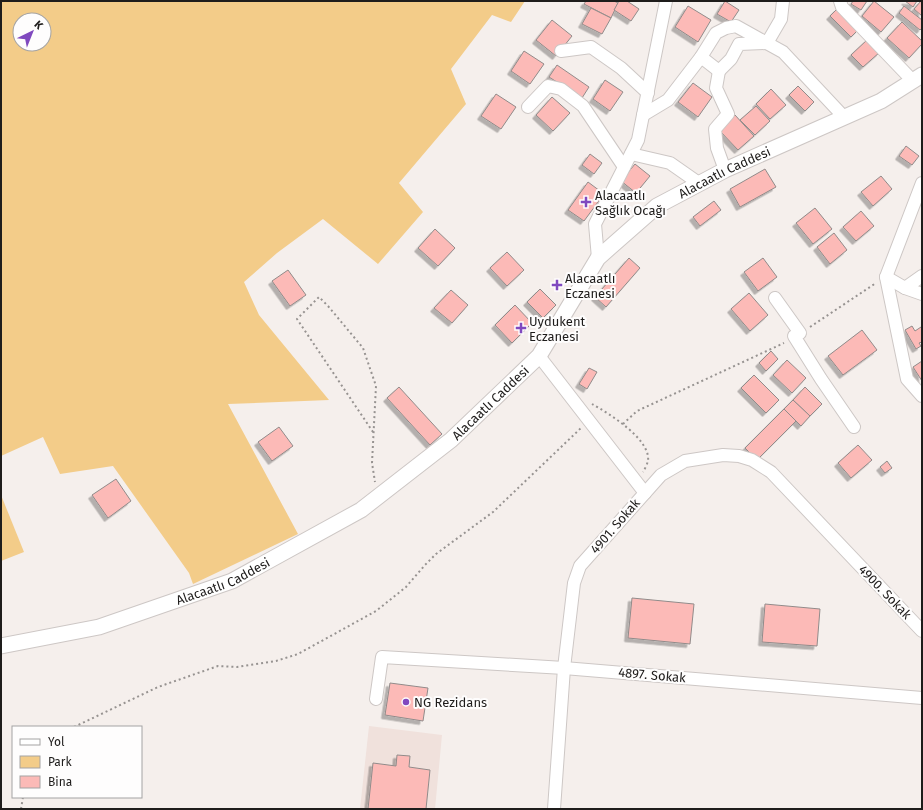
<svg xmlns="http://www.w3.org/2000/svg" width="923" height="810" font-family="'Fira Sans',sans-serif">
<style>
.built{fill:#f0e1dc}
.green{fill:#f3cc89;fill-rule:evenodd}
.building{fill:#fcbab7;stroke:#918b8a;filter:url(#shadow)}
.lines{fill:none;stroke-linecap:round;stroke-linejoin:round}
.minor-casing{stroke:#cdc7c5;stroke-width:14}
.tertiary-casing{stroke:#cdc7c5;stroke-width:17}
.path{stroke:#979391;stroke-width:2;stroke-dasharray:2 3;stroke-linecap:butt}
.minor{stroke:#fff;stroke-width:12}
.tertiary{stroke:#fff;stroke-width:15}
.poi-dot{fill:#8049bf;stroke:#fefdfd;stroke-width:1.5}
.labels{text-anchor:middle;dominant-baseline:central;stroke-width:4;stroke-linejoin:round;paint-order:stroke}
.street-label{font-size:13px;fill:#1e1c1b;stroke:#fefdfd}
.poi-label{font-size:13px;fill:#1e1c1b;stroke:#fefdfd;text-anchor:start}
</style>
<defs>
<filter id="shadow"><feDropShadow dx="-3.5" dy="3.5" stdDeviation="0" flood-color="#0004"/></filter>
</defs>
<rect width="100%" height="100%" fill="#f5efec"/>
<path class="built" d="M369 726 442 735 435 809H360Z"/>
<g class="green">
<path d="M1 1H525L511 22 492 15 451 69 466 104 399 183 423 212 378 264 323 219 277 253 244 282 259 315 329 400 228 404 298 534 193 584 189 573 113 466 60 474 43 437 1 456ZM20 20H44V44H20Z"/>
<path d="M1 495 24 552 1 561Z"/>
</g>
<g class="building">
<path d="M586 1H614L618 3 611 18 584 4Z"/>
<path d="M619 1H627L639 9 631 21 614 10Z"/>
<path d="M725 1 739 10 731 22 717 14Z"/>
<path d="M853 1H867L861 10 851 4Z"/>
<path d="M874 1 894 17 881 32 862 16Z"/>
<path d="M905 1H917L913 7Z"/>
<path d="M921 1H922V16L914 9Z"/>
<path d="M688 6 711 20 698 42 675 27Z"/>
<path d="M904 6 922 20V28L920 30 899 13Z"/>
<path d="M591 8 611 18 602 34 582 24Z"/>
<path d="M838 8 859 29 851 37 830 16Z"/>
<path d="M552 20 572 36 556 56 536 40Z"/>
<path d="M902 22 922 41V44L909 58 887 38Z"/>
<path d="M868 39 880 52 863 67 851 55Z"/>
<path d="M524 51 544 64 530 84 511 71Z"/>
<path d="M557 65 589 87 582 98 549 77Z"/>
<path d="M605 80 623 92 610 111 593 99Z"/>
<path d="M693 83 712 97 698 117 678 102Z"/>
<path d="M798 86 814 102 805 111 789 95Z"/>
<path d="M771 89 786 105 770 119 756 104Z"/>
<path d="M496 94 516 107 501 129 481 116Z"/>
<path d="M552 97 570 113 553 131 536 115Z"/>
<path d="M756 106 770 121 755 135 740 120Z"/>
<path d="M735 115 754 136 738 150 719 130Z"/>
<path d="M906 146 919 156 912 165 899 156Z"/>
<path d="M590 154 602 163 594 174 582 165Z"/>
<path d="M635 164 650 176 636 193 621 181Z"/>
<path d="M765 169 776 187 740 207 730 189Z"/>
<path d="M881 176 892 189 873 206 861 192Z"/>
<path d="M588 182 604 194 584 221 568 210Z"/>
<path d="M714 201 721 210 700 226 693 217Z"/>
<path d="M815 208 832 229 813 244 796 223Z"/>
<path d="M861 211 874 226 856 241 843 227Z"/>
<path d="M435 229 455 248 438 266 418 248Z"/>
<path d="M834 233 847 250 830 264 817 247Z"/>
<path d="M507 252 524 270 507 286 490 268Z"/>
<path d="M629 258 640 268 606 307 595 297Z"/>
<path d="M763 258 777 277 758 291 744 272Z"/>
<path d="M288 270 306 295 290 306 272 281Z"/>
<path d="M540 289 556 305 543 318 527 302Z"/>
<path d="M451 290 468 305 452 323 434 308Z"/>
<path d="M749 293 768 315 750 331 731 309Z"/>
<path d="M515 305 532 323 512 343 495 325Z"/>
<path d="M912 326 915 331 921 327 922 329V342L919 343 921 346 916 349 905 330Z"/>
<path d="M862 330 877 350 843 375 828 356Z"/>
<path d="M771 351 778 359 766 371 759 363Z"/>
<path d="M787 360 806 378 792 393 773 375Z"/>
<path d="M922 361V381L913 367Z"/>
<path d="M589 368 597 372 587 389 579 384Z"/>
<path d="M754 375 779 400 766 413 741 388Z"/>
<path d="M399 387 442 434 430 445 387 398Z"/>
<path d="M805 387 822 404 810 416 793 400Z"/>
<path d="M793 400 810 416 801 426 784 409Z"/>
<path d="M784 409 796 421 757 460 745 448Z"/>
<path d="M279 427 293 446 272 461 258 442Z"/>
<path d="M858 445 872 460 851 478 838 463Z"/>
<path d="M887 461 892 468 885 473 880 467Z"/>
<path d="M116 479 131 501 108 518 92 495Z"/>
<path d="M632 598 694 604 690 644 628 638Z"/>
<path d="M765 604 820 609 817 646 762 642Z"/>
<path d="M390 683 428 688 423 721 385 715Z"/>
<path d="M397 755 410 756 409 767 430 770 426 809H368L373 763 396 766Z"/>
</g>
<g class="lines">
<g class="minor-casing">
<g id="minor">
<path d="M840 1 842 7 913 81"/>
<path d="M561 51 591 47 621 68 648 93"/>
<path d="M701 57 719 71 731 59 739 44 767 43 781 19 783 1"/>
<path d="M719 71 716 88 728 114 715 129 717 148 725 170"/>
<path d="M528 107 548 86 561 89 583 106 624 167"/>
<path d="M643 115 668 100 701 57 716 33 726 28 736 26 783 52 844 117"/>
<path d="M631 154 670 163 700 184"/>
<path d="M922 183 886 277 907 379 922 396"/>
<path d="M598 258 595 224 638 140 666 1"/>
<path d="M886 277 905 288 922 276"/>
<path d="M905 288 922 294"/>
<path d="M775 298 800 333"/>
<path d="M794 336 821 379 854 427"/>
<path d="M539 356 645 493"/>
<path d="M376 699 382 657 564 668 922 698"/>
<path d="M554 809 564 668 574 583 580 566 661 475 685 461 723 455 739 456 752 460 771 472 922 631"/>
</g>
</g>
<g class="tertiary-casing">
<g id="tertiary">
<path id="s1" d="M1 646 99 627 232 581 361 510 451 440 539 356 598 258 657 206 725 170 881 101 922 75"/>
</g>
</g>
<g class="path">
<path d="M810 327 876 283"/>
<path d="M592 404C608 413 651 439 648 461 647 464 645 469 643 472"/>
<path d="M623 424 637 411 784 343"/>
<path d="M373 432 297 319 319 297 328 306 363 348 376 386 372 463 375 482"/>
<path d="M74 727 158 687 218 666 237 667 276 661 298 654 376 611 406 587 425 565 436 554 493 512 581 428"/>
<path d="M21 809 23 797"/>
</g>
<use href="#minor" class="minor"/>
<use href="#tertiary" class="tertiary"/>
</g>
<g class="poi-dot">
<path d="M584 196h4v4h4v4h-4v4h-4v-4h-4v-4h4z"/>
<path d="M555 279h4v4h4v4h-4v4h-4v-4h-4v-4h4z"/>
<path d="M519 322h4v4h4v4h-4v4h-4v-4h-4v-4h4z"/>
<circle cx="406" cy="702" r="4"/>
</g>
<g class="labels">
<g class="street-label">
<text stroke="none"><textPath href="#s1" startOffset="892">Alacaatlı Caddesi</textPath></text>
<text stroke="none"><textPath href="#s1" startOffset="556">Alacaatlı Caddesi</textPath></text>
<text transform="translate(615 526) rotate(-49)">4901. Sokak</text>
<text stroke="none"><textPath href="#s1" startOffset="232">Alacaatlı Caddesi</textPath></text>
<text transform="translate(885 592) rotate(46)">4900. Sokak</text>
<text transform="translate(652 675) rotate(5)">4897. Sokak</text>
</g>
<g class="poi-label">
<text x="595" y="195">Alacaatlı<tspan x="595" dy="15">Sağlık Ocağı</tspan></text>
<text x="565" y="278">Alacaatlı<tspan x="565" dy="15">Eczanesi</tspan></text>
<text x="529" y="321">Uydukent<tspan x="529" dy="15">Eczanesi</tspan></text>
<text x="414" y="702">NG Rezidans</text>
</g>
</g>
<rect width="923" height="810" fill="none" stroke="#1e1c1b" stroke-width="4"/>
<rect x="12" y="726" width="130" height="72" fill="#fefdfd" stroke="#a4a3a3"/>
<rect x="20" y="739" width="20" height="6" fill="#ffffff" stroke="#a4a3a3"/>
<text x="48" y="746" font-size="12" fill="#1e1c1b">Yol</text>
<rect x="20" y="756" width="20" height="12" fill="#f3cc89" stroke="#a4a3a3"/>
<text x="48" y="766" font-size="12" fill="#1e1c1b">Park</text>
<rect x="20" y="776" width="20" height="12" fill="#fcbab7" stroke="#a4a3a3"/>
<text x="48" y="786" font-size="12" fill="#1e1c1b">Bina</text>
<g transform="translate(32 32) rotate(43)"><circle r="19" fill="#fefdfd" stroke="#a4a3a3"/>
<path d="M0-3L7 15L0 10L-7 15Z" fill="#8049bf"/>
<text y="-6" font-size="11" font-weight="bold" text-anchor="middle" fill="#1e1c1b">K</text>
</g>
</svg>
